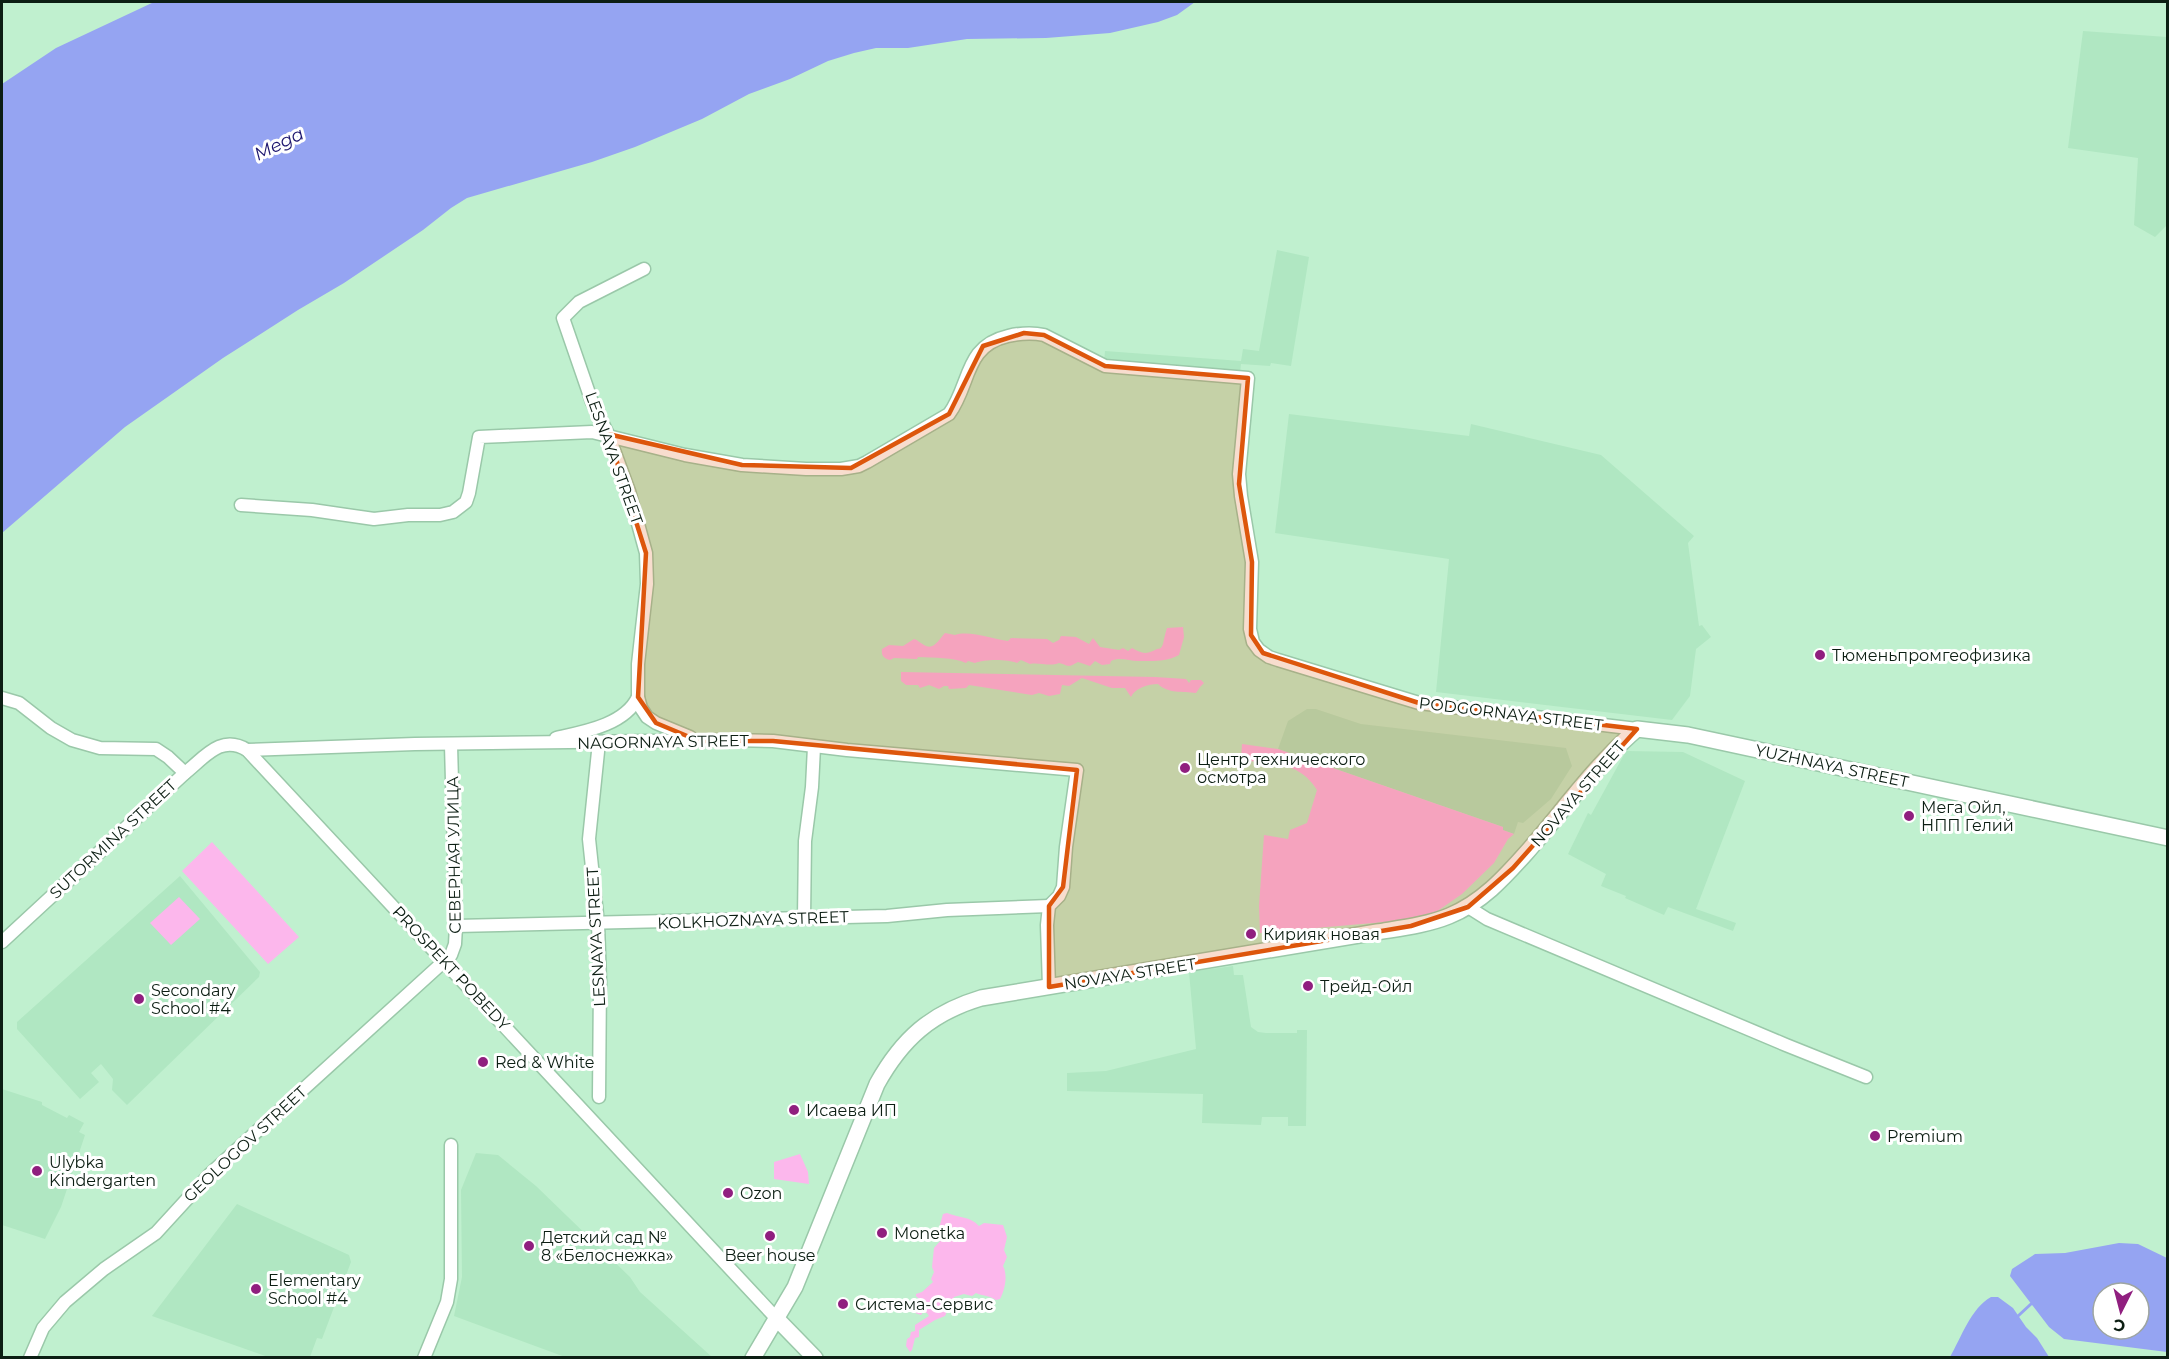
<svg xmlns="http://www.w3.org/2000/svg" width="2169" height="1359" font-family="Montserrat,sans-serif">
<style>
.built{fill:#b0e7c2}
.green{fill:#fcb7ec}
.water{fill:#95a4f2;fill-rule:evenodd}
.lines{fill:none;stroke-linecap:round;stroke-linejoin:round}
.stream{stroke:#95a4f2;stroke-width:3}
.minor-casing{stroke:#9ac8a9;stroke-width:15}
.tertiary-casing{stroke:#9ac8a9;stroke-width:18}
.minor{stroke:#fff;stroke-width:12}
.tertiary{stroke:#fff;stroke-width:15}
.marked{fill:#dd560c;fill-opacity:0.2;stroke:#dd560c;stroke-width:4.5;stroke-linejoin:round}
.poi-dot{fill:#901f7f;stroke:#fff;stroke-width:2}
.labels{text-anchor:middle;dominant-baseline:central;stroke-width:6;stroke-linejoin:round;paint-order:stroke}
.street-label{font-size:16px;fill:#0c1e13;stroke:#fff}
.poi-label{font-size:16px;fill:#0c1e13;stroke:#fff;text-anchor:start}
.water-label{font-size:18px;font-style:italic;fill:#1b146e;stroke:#fff}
</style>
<rect width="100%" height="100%" fill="#c0f0cf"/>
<g class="built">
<path d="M2083 31 2167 37V225L2155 237 2134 225 2138 158 2068 148Z"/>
<path d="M1277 250 1309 257 1291 366 1271 363 1270 366 1241 364 1240 373 1104 362 1105 351 1241 361 1243 349 1259 351Z"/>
<path d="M1289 414 1469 436 1471 424 1601 455 1694 536 1688 543 1699 626 1702 625 1711 637 1696 649 1690 696 1672 720 1436 692 1449 559 1275 533Z"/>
<path d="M1307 709H1316L1361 724 1566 748 1572 766 1551 799 1523 823 1518 822 1514 834 1502 830 1503 827 1278 749 1288 721Z"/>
<path d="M1626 751 1683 752 1745 781 1696 909 1736 923 1733 931 1668 907 1664 915 1625 898 1626 896 1601 886 1606 874 1568 854 1588 813 1591 815Z"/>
<path d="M180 876 260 972 259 977 127 1105 112 1090 113 1079 101 1064 91 1073 99 1082 80 1099 17 1029V1022Z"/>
<path d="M1233 966 1234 975H1243L1251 1027 1258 1032 1266 1033H1297V1030H1307L1306 1126H1288V1117H1262L1261 1125 1202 1123 1203 1094 1067 1091V1073L1106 1071 1196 1049 1189 972Z"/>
<path d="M2 1089 42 1102V1105L67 1118 69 1115 84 1123 79 1132 85 1135 61 1207 45 1239 2 1225Z"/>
<path d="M476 1153 498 1155 536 1186 630 1277 640 1292 712 1357H565L454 1316 462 1277 461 1190Z"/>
<path d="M237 1204 349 1255 351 1262 322 1339 317 1338 310 1357H268L152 1316Z"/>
</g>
<g class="green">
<path d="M1183 627 1184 637 1179 655C1166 662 1154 661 1141 661 1130 662 1121 656 1111 661L1110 664 1102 665 1095 661 1090 666 1078 662C1067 668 1070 666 1059 663 1050 667 1039 662 1030 664L1021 660 1017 663C1008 659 984 659 975 663L968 661 966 663C953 657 935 658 918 657L917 659 894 658 890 660C884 658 881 656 882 649L889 645 903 646 914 639C918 640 920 643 924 645 934 651 939 639 945 633L955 635C969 630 993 639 1008 641L1011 638 1047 639 1053 643 1059 640 1061 636 1076 637 1089 644 1093 638 1100 647 1119 650 1123 648 1128 651 1132 648C1141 653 1145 655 1155 650 1160 647 1160 651 1163 644 1164 639 1165 634 1167 628Z"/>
<path d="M901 672 1155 677 1186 679 1189 683 1191 680H1201L1204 683 1200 687 1196 693C1183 691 1168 694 1158 684 1148 684 1135 688 1131 697L1125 688H1112L1082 678 1069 686 1062 685 1060 694 1049 696 1039 693 1032 695 969 685 966 688 949 689 948 686H944L939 689 929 685 920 688 918 685H906L901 681Z"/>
<path d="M1242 744 1278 749 1503 827V830L1514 834 1508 839 1494 863 1462 894 1436 912 1396 921 1260 933 1259 906 1264 835 1288 839 1290 830 1307 823 1317 790C1299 761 1272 764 1241 760Z"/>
<path d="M212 842 299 937 268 964 182 871Z"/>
<path d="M179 897 200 919 171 945 150 923Z"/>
<path d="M800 1154 808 1172 809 1184 774 1179V1162Z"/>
<path d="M947 1213C959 1218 970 1216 979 1226L984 1223 1003 1225 1007 1237 1004 1250 1007 1257 1003 1266C1008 1275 1005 1290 1000 1299L996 1300C989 1295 982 1296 976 1293L972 1296 964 1294 954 1297 945 1316 935 1320 919 1330V1337L915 1338 912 1350 910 1352 906 1346 907 1339 910 1337 911 1332 915 1331V1325L929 1316 927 1313 923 1312 921 1315 915 1313 918 1310 917 1303 920 1300 916 1296V1294L922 1292 933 1282 931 1279 934 1272 932 1267 934 1248 942 1239 939 1228 943 1214Z"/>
</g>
<g class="water">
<path d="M154 2H1195L1177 15 1158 22 1110 33 1046 38 967 39 908 48H876L854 53 828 61 790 79 749 94 702 119 635 147 592 162 467 198 451 208 423 230 344 283 298 310 223 358 125 427 2 533V84L56 48Z"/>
<path d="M2119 1243 2138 1244 2167 1258V1352L2064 1339 2049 1327 2010 1276 2012 1269 2035 1254 2065 1253ZM2103 1293H2139V1329H2103Z"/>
<path d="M1991 1297H1998L2013 1308 2026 1327 2037 1338 2049 1357H1950C1961 1338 1971 1308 1991 1297Z"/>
</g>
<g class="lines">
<path class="stream" d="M2018 1316 2031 1304"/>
<g class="minor-casing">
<g id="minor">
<path d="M644 269 579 302 563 318 592 402 608 434 629 491 646 553 647 584 638 664V697L641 708 647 717 656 723 690 737"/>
<path d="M241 505 312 510 374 519 408 515H440L453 512 466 502 469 493 479 437 592 432 685 455 742 465 806 469H841L859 466 867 462 949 414C971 384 964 346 1008 336 1021 333 1031 332 1044 335L1105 366 1248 378 1239 474 1241 496 1252 562 1250 629 1253 642 1259 650 1269 657 1278 660 1419 703 1637 729"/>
<path d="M2 698 19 703 51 728 72 740 100 748 156 749 168 757 185 773"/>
<path d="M556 738C583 732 625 725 638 697"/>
<path d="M599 742 589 839 598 924 600 981 599 1097"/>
<path d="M247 750 415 744 732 740 773 741 847 750 1077 770 1066 847 1063 887 1059 896 1049 906 1047 925 1049 987"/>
<path d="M1468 907 1487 919 1786 1045 1866 1077"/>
<path d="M804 918 805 841 812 787 814 747"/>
<path d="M456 926 887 916 947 910 1049 906"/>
<path d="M2 942 185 773C205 757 221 734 247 750L777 1319"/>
<path d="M30 1358 43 1328 65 1302 104 1269 156 1233 210 1174 451 955 455 944 456 926 451 745"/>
<path d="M424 1358 447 1302 451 1279V1145"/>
</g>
</g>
<g class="tertiary-casing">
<g id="tertiary">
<path d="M777 1319 815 1358"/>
<path d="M753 1358 795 1287 877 1084C902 1039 931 1013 981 998L1377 932C1401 928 1427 925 1449 916 1481 903 1504 878 1527 852 1563 811 1595 765 1637 729L1688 735 2168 838"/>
</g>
</g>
<use href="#minor" class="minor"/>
<use href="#tertiary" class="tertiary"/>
</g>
<path class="marked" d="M1024 333 1044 335 1105 366 1248 378 1239 484 1252 562 1251 635 1263 653 1419 703 1637 729 1513 868 1468 907 1411 926 1049 987V906L1063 887 1077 770 773 741H699L656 723 638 697 646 553 608 434 742 465 851 468 949 414 983 346Z"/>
<g class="poi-dot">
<circle cx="1820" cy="655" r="6"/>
<circle cx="1185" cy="768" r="6"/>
<circle cx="1909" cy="816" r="6"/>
<circle cx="1251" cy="934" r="6"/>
<circle cx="1308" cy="986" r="6"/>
<circle cx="139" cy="999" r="6"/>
<circle cx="483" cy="1062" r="6"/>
<circle cx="794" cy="1110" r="6"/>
<circle cx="1875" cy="1136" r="6"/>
<circle cx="37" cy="1171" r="6"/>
<circle cx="728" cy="1193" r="6"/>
<circle cx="882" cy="1233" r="6"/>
<circle cx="770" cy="1236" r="6"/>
<circle cx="529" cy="1246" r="6"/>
<circle cx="256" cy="1289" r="6"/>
<circle cx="843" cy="1304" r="6"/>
</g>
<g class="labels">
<g class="street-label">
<text transform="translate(614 458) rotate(70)">LESNAYA STREET</text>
<text transform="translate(1511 714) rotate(7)">PODGORNAYA STREET</text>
<text transform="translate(663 742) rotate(-1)">NAGORNAYA STREET</text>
<text transform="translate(1832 766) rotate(12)">YUZHNAYA STREET</text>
<text transform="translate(1578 794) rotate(-49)">NOVAYA STREET</text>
<text transform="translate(113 839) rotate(-43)">SUTORMINA STREET</text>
<text transform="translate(454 855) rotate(-91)">СЕВЕРНАЯ УЛИЦА</text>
<text transform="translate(753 920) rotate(-2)">KOLKHOZNAYA STREET</text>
<text transform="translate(596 937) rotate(-93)">LESNAYA STREET</text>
<text transform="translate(451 968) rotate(47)">PROSPEKT POBEDY</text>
<text transform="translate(1130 974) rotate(-9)">NOVAYA STREET</text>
<text transform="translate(245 1144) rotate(-43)">GEOLOGOV STREET</text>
</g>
<g class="poi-label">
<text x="1832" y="655">Тюменьпромгеофизика</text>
<text x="1197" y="759">Центр технического<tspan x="1197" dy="18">осмотра</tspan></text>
<text x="1921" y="807">Мега Ойл,<tspan x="1921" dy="18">НПП Гелий</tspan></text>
<text x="1263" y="934">Кирияк новая</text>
<text x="1320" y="986">Трейд-Ойл</text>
<text x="151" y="990">Secondary<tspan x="151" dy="18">School #4</tspan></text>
<text x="495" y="1062">Red &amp; White</text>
<text x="806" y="1110">Исаева ИП</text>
<text x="1887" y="1136">Premium</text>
<text x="49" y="1162">Ulybka<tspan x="49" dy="18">Kindergarten</tspan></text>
<text x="740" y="1193">Ozon</text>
<text x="894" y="1233">Monetka</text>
<text x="541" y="1237">Детский сад №<tspan x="541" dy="18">8 «Белоснежка»</tspan></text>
<text x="770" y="1255" text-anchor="middle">Beer house</text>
<text x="268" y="1280">Elementary<tspan x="268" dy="18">School #4</tspan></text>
<text x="855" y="1304">Система-Сервис</text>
</g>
<g class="water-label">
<text transform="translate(279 144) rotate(-26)">Mega</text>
</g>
</g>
<rect width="2169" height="1359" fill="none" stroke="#0c1e13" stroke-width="6"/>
<g transform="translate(2121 1311) rotate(186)"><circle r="28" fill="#ffffff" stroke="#9ea5a1" stroke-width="1.5"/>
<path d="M0-4.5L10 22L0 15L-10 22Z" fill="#901f7f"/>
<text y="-9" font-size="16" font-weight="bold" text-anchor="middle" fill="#0c1e13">С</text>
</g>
</svg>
